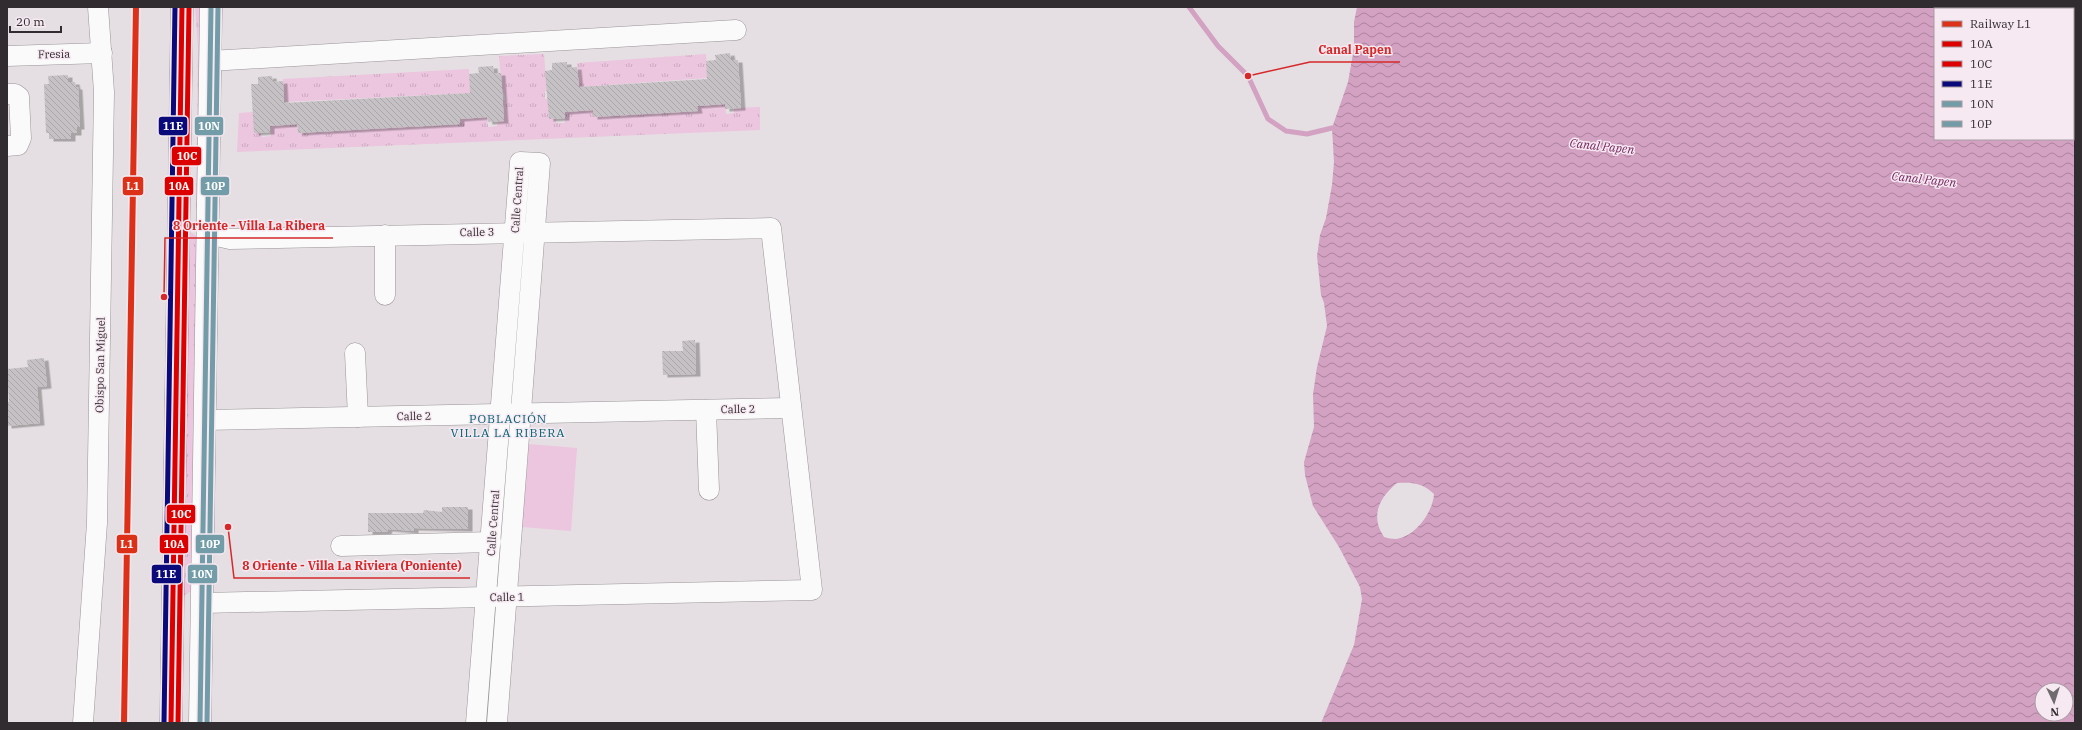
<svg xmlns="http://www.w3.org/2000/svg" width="2082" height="730" font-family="'IBM Plex Serif',serif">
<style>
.grass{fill:url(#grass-tufts)}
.pitch{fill:#ecc5df}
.water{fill:url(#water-waves);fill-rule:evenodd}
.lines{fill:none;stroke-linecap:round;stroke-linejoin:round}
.stream{stroke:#d3a1c2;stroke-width:5}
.building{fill:url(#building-back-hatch);filter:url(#shadow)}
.minor-casing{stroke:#999497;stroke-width:21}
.major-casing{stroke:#999497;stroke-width:23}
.minor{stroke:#fbfafb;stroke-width:20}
.major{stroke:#fbfafb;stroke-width:22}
.bus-1-casing{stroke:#f6e9f1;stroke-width:8}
.bus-2-casing{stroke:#f6e9f1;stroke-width:8}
.bus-3-casing{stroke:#f6e9f1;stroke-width:8}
.bus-4-casing{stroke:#f6e9f1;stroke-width:8}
.bus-5-casing{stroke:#f6e9f1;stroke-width:8}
.bus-1{stroke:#d00;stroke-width:5}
.bus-2{stroke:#d00;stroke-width:5}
.bus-3{stroke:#0a0a7a;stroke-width:5}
.bus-4{stroke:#729ca8;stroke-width:5}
.bus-5{stroke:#729ca8;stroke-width:5}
.rail-1-casing{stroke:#f6e9f1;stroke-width:9}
.rail-1{stroke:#dd3018;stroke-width:6}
.labels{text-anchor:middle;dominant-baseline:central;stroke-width:3;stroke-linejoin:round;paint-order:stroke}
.street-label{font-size:11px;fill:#312c2f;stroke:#f6e9f1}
.water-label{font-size:12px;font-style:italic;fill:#762661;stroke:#f6e9f1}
.neighbourhood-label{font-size:12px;letter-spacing:1px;fill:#036373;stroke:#f6e9f1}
.leader{fill:none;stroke:#d62828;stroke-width:1.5}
.callout-dot{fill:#d62828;stroke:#f6e9f1;stroke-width:1.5}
.callout-label{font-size:12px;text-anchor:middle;font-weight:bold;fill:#d62828;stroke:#f6e9f1;stroke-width:3;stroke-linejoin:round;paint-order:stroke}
.line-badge{stroke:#f6e9f1;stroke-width:1.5}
.badge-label{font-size:11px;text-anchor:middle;font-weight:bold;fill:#fff}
</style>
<defs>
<pattern id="grass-tufts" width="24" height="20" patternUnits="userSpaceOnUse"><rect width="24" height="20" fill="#ecc5df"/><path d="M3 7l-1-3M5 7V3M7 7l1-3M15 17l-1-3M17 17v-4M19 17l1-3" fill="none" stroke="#cba9c0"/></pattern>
<pattern id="water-waves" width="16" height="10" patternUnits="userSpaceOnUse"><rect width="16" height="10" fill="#d3a1c2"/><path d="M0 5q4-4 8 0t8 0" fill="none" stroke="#ac839e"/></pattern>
<pattern id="building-back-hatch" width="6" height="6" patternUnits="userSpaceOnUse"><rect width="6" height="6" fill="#c6c1c4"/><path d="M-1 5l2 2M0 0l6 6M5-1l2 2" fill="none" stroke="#aba6a9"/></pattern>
<filter id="shadow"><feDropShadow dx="4.5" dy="2.5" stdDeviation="0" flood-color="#0004"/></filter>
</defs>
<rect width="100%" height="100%" fill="#e5dfe3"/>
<g class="grass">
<path d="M195 7H203L200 210 196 209 198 47Z"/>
<path d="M544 54 547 91H545V99H548L549 119 556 118V123H565V112L593 110V117L651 105 652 114 697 111V106L725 104 726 114 734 113V108L760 107V130L237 152 239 113 253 112 262 137 271 136 270 126 297 124 298 133 402 127 414 118 415 127 460 124V119L487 117 488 127 497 126 502 101 505 100 504 93H502L499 56Z"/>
<path d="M706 54 707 78 579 87 577 63Z"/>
<path d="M469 69 470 93 284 102 283 79Z"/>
<path d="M189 231 199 238 194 589 182 597Z"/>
</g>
<path class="pitch" d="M529 444 577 448 571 531 522 527Z"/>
<path class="water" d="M1357 7H2075V723H1321L1354 645 1362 599 1360 587 1339 547 1313 506 1305 475 1304 462 1314 427 1313 394 1317 367 1327 326 1324 303 1321 295 1317 256 1320 235 1326 218 1332 185 1334 162 1332 128 1348 82 1354 48V22ZM1935 9H2073V139H1935ZM1397 483C1412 482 1423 483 1434 494 1433 512 1415 537 1396 539 1392 539 1387 538 1384 537 1370 516 1379 498 1397 483ZM2042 690H2066V714H2042Z"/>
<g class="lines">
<path class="stream" d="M1189 7 1218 46 1248 76 1268 119 1286 131 1307 134 1332 128 1338 129"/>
</g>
<g class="building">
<path d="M730 53 731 60H738L741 108 725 109V104L697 106 698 111 593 117V110L565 112V118L549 119 545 71 552 70V63L567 62V68L577 67 579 87 707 79 706 61 716 60 715 55Z"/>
<path d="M493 66 494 73H501L504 121 488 122 487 117 460 119V124L298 133 297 124 270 126V132L254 133 251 84H258V77L272 76 273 82 283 81 284 103 470 93 469 74 479 73 478 67Z"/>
<path d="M68 75V82H75L76 87H78L80 127H77V133H71V139H49V133H46L44 84H49L48 76Z"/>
<path d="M695 340 696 374 663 375 662 351H683L682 341Z"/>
<path d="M44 358 47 386 37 387 40 423 7 426V402H9L7 369 28 367 27 360Z"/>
<path d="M442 507H468V529L414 528V531L388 529 387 532H368V513H423L424 510 442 512Z"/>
</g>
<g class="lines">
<g class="minor-casing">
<g id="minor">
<path d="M7 56 102 53"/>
<path d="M210 61 736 30"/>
<path d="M7 94H15L19 97 21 138 18 145 7 146"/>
<path d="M385 235V295"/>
<path d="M355 353 358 417"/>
<path d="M706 410 709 490"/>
<path d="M205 420 791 408"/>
<path d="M341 546 491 542"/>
<path d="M203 603 812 590 771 228 230 239 208 234"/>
<path d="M83 723 97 523 104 92 98 7"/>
<path d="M476 723 520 162 540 163 497 723"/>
</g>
</g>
<g class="major-casing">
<g id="major">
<path d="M171 723 182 7"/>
<path d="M200 723 211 7"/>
</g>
</g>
<use href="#minor" class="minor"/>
<use href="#major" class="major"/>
<g class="bus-1-casing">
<path id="bus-1" d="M171 723 182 7"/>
</g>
<g class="bus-2-casing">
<path id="bus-2" d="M178 723 189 7"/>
</g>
<g class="bus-3-casing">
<path id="bus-3" d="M164 723 175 7"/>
</g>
<g class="bus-4-casing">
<path id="bus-4" d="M200 723 211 7"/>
</g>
<g class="bus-5-casing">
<path id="bus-5" d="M207 723 218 7"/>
</g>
<use href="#bus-1" class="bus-1"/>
<use href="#bus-2" class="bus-2"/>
<use href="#bus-3" class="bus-3"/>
<use href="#bus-4" class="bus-4"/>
<use href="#bus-5" class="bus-5"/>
<g class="rail-1-casing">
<path id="rail-1" d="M124 723 136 7"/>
</g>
<use href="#rail-1" class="rail-1"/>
</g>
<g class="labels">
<g class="street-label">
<text transform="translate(54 54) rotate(-1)">Fresia</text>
<text transform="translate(517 200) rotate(-86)">Calle Central</text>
<text transform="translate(477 232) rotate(-1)">Calle 3</text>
<text transform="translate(100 365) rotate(-89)">Obispo San Miguel</text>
<text transform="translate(738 409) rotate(-1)">Calle 2</text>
<text transform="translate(414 416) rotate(-1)">Calle 2</text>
<text transform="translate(493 523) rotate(-86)">Calle Central</text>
<text transform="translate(507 597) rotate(-1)">Calle 1</text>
</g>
<g class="water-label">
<text transform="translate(1602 146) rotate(6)">Canal Papen</text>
<text transform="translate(1924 179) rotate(6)">Canal Papen</text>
</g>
<g class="neighbourhood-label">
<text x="508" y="418">POBLACIÓN<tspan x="508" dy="14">VILLA LA RIBERA</tspan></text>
</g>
</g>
<path class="leader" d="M1248 76L1310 62H1400M164 297L165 238H333M228 527L234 578H470"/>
<g class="callout-dot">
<circle cx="1248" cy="76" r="4"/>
<circle cx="164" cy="297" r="4"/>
<circle cx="228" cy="527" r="4"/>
</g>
<g class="callout-label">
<text x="1355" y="54">Canal Papen</text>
<text x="249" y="230">8 Oriente - Villa La Ribera</text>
<text x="352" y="570">8 Oriente - Villa La Riviera (Poniente)</text>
</g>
<g class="line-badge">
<rect x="158" y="116" width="30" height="20" rx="4" fill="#0a0a7a"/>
<rect x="194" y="116" width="30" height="20" rx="4" fill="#729ca8"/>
<rect x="171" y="146" width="31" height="20" rx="4" fill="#d00"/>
<rect x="122" y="176" width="22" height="20" rx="4" fill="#dd3018"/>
<rect x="164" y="176" width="30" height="20" rx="4" fill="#d00"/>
<rect x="200" y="176" width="30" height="20" rx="4" fill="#729ca8"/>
<rect x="166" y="504" width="30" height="20" rx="4" fill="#d00"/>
<rect x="116" y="534" width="22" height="20" rx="4" fill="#dd3018"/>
<rect x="159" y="534" width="30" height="20" rx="4" fill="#d00"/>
<rect x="195" y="534" width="30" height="20" rx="4" fill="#729ca8"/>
<rect x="151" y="564" width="31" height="20" rx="4" fill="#0a0a7a"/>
<rect x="187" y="564" width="31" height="20" rx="4" fill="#729ca8"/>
</g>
<g class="badge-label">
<text x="173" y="130">11E</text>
<text x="209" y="130">10N</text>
<text x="187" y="160">10C</text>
<text x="133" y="190">L1</text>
<text x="179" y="190">10A</text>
<text x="215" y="190">10P</text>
<text x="181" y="518">10C</text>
<text x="127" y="548">L1</text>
<text x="174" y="548">10A</text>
<text x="210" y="548">10P</text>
<text x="166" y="578">11E</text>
<text x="202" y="578">10N</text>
</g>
<rect width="2082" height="730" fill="none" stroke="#312c2f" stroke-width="16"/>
<rect x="1934" y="8" width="140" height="132" fill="#f6e9f1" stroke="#a79da3"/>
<rect x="1942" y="21" width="20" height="6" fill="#dd3018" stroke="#a79da3"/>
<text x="1970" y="28" font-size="12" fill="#312c2f">Railway L1</text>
<rect x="1942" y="41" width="20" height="6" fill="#dd0000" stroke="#a79da3"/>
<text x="1970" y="48" font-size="12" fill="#312c2f">10A</text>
<rect x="1942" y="61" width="20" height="6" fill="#dd0000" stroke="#a79da3"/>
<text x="1970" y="68" font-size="12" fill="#312c2f">10C</text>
<rect x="1942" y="81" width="20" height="6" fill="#0a0a7a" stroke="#a79da3"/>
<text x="1970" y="88" font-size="12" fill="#312c2f">11E</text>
<rect x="1942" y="101" width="20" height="6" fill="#729ca8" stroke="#a79da3"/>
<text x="1970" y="108" font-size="12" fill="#312c2f">10N</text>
<rect x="1942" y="121" width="20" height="6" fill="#729ca8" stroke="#a79da3"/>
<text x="1970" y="128" font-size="12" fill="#312c2f">10P</text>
<g transform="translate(2054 702) rotate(176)"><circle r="19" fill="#f6e9f1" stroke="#a79da3"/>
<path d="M0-3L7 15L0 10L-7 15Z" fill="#706b6e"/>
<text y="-6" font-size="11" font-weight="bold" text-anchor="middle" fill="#312c2f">N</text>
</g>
<path d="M10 26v6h51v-6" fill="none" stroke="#312c2f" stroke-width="2"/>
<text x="16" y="26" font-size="12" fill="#312c2f" stroke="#f6e9f1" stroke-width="3" paint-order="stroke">20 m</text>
</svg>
